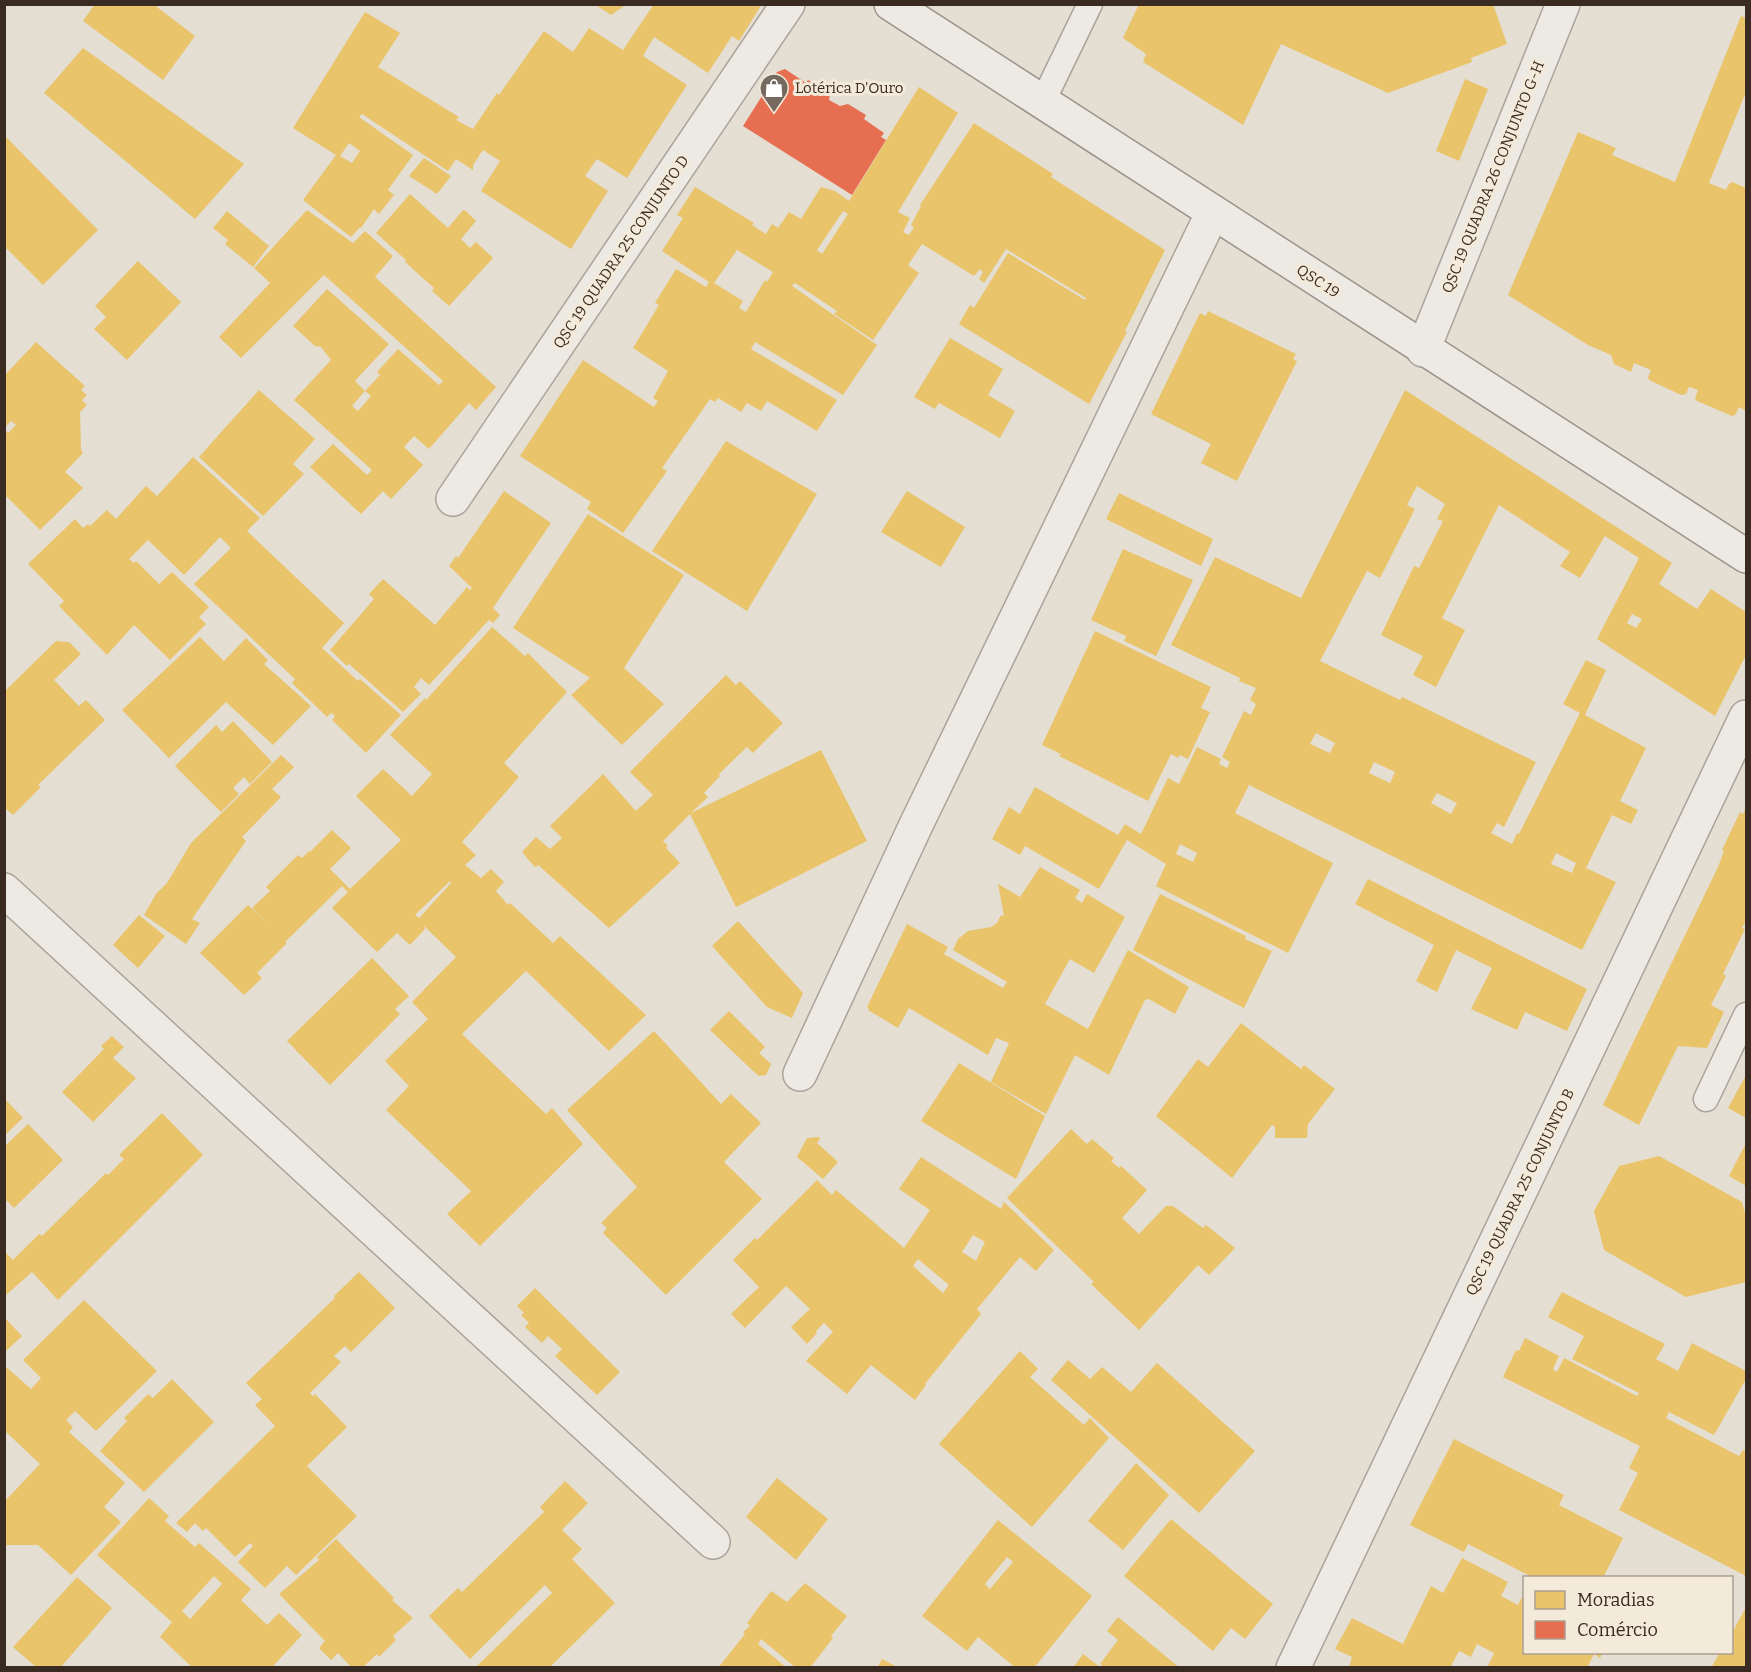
<svg xmlns="http://www.w3.org/2000/svg" width="1751" height="1672" font-family="Bitter,serif">
<style>
.homes{fill:#e9c46a;fill-rule:evenodd}
.shops{fill:#e76f51}
.lines{fill:none;stroke-linecap:round;stroke-linejoin:round}
.lane-casing{stroke:#aaa39b;stroke-width:27}
.street-casing{stroke:#aaa39b;stroke-width:36}
.secondary-casing{stroke:#9a938b;stroke-width:36}
.lane{stroke:#ede9e3;stroke-width:24}
.street{stroke:#ede9e3;stroke-width:33}
.secondary{stroke:#ede9e3;stroke-width:33}
.labels{text-anchor:middle;dominant-baseline:central;stroke-width:6;stroke-linejoin:round;paint-order:stroke}
.poi-label{font-size:15px;fill:#3a2b22;stroke:#f4eada;text-anchor:start}
.street-label{font-size:15px;fill:#3a2b22;stroke:#f4eada}
</style>
<rect width="100%" height="100%" fill="#e4ded3"/>
<g class="homes">
<path d="M95 4H153L195 36 163 80 83 21Z"/>
<path d="M594 4H627L611 15Z"/>
<path d="M654 4H762L739 41 732 36 708 73 654 37 643 56 687 85 627 178 597 159 585 176 608 191 571 249 481 191 500 161 483 150 473 165V170L456 159 448 171 362 114 359 117 413 155 388 190 394 195 379 214 374 209 361 228 360 227 351 237 303 200 336 155 293 128 365 12 400 33 378 67 459 117 456 120 473 129 497 93 499 95 544 31 573 52 589 28 623 50ZM349 143 360 151 352 163 340 156Z"/>
<path d="M1139 4H1493L1507 44 1471 58 1472 62 1388 93 1281 44 1243 125 1143 62 1146 54 1123 38Z"/>
<path d="M1741 16 1746 18V92L1709 183 1726 190 1729 184 1732 182 1746 188V411L1739 407 1735 415 1732 416 1697 401 1695 398 1698 390 1689 387 1686 394 1681 395 1649 380 1648 377 1651 370 1634 363 1631 372 1614 364 1611 355 1588 345 1508 295 1578 132 1616 148 1612 155 1675 182Z"/>
<path d="M83 48 244 164 195 219 44 93Z"/>
<path d="M1465 79 1488 89 1459 161 1436 151Z"/>
<path d="M919 87 958 113 898 212 910 218 903 232 909 235 914 227 911 225 921 206 920 205 974 123 1053 174 1051 177 1165 250 1125 331 1127 332 1089 404 959 324 970 305 974 308 1008 253 1085 300 1086 298 1006 249 984 283 979 279 983 272 980 269 974 276 922 244 908 265 919 273 873 340 834 314 837 311 795 283 792 286 877 345 843 395 755 342 751 349 837 400 817 431 767 401 761 411 747 403 741 412 718 398 715 402 710 399 662 468 667 471 623 533 587 509 591 502 520 456 583 360 654 407 658 401 653 398 668 371 633 348 659 305 655 303 676 269 706 287 709 282 662 251 683 218 677 215 695 187 754 223 752 225 766 234 772 224 778 228 789 212 801 219 821 187 835 191 849 201ZM843 211 848 214 822 254 817 250ZM737 250 773 272 767 282 765 280 746 312 739 308 743 301 714 283Z"/>
<path d="M4 135 98 230 43 285 4 246Z"/>
<path d="M424 158 451 176 437 194 409 176Z"/>
<path d="M410 194 448 228 463 210 466 211 476 221 461 239 470 248 476 242 493 258 449 306 432 291 434 288 405 262 406 260 376 233Z"/>
<path d="M307 210 353 243 365 231 393 256 375 277 496 387 476 410 469 403 429 449 414 436 404 447 423 465 391 499 383 491 361 514 310 467 333 444 367 475 372 470 294 400 331 360 321 347 315 346 293 326 327 289 389 344 355 381 365 391 352 406 358 411 371 396 365 391 380 375 377 372 398 349 439 385 443 381 324 275 241 358 219 337 270 283 254 268Z"/>
<path d="M227 211 269 246 253 267 225 244 228 240 213 228Z"/>
<path d="M138 261 181 302 127 360 94 329 106 317 95 306Z"/>
<path d="M1208 311 1296 354 1293 359 1297 361 1237 481 1201 463 1211 444 1151 414 1200 313 1206 316Z"/>
<path d="M950 338 1003 369 988 395 1015 411 1000 438 939 403 935 409 914 397Z"/>
<path d="M36 342 85 386 81 390 87 395 82 400 87 405 80 412 81 450 83 453 65 472 83 488 40 530 4 494V428L8 433 16 425 11 421 4 428V376Z"/>
<path d="M259 390 315 439 293 464 304 474 263 516 199 457Z"/>
<path d="M1405 390 1672 563 1659 584 1697 609 1711 589 1746 612V655L1715 716 1597 639 1639 558 1605 536 1580 578 1560 566 1570 552 1499 505 1442 618 1465 630 1436 687 1413 675 1423 656 1381 635 1414 566 1419 568 1443 521 1437 519 1445 504 1417 486 1407 505 1415 509 1380 578 1367 571 1320 661 1400 700 1402 697 1536 762 1504 827 1497 823 1491 833 1512 844 1517 833 1519 834 1580 713 1563 704 1586 660 1606 670 1585 715 1646 748 1620 801 1638 810 1631 824 1612 815 1586 868 1616 882 1582 950 1249 785 1235 813 1333 863 1288 953 1156 886 1166 864 1127 840 1099 889 1025 846 1020 855 992 839 1009 807 1020 814 1035 787 1118 835 1125 824 1141 834 1168 778 1179 784 1197 747 1221 759 1219 764 1227 768 1230 762 1222 757 1244 711 1251 715 1256 704 1250 700 1256 688 1239 681 1240 678 1171 645 1215 557 1301 598ZM1632 614 1642 619 1636 628 1627 623ZM1316 733 1335 743 1330 753 1310 744ZM1374 762 1395 772 1390 783 1369 773ZM1437 793 1457 803 1451 814 1431 803ZM1180 844 1197 853 1193 862 1176 854ZM1556 853 1576 863 1572 873 1551 864Z"/>
<path d="M726 441 817 494 747 611 652 551Z"/>
<path d="M193 457 260 518 247 531 344 623 322 648 358 681 360 679 401 715 366 753 332 720 335 716 331 713 327 717 292 683 295 679 194 584 231 548 220 537 184 575 148 540 129 559 134 563 136 561 159 584 172 572 209 607 199 617 206 624 170 660 134 625 107 655 59 606 64 601 28 564 75 519 83 528 88 524 90 526 107 510 116 519 146 486 157 496Z"/>
<path d="M504 491 551 523 493 608 500 615 493 623 489 620 429 685 421 678 414 687 421 694 403 712 349 664 347 666 330 650 374 599 369 594 383 579 435 625 467 587 470 590 472 588 449 566 456 556 458 558Z"/>
<path d="M907 491 965 527 941 567 881 532Z"/>
<path d="M1119 493 1213 539 1201 566 1106 519Z"/>
<path d="M588 514 684 575 624 668 664 704 622 745 571 695 590 678 513 628Z"/>
<path d="M1123 549 1193 580 1156 656 1124 641 1126 636 1091 620Z"/>
<path d="M492 627 525 656 528 653 567 692 504 763 519 777 462 842 476 855 465 865 481 878 491 869 504 882 496 891 508 905 510 903 553 943 560 936 646 1015 609 1051 526 971 462 1034 546 1114 552 1108 583 1144 480 1246 447 1214 471 1191 386 1110 409 1086 385 1061 428 1019 412 1002 456 957 424 926 425 929 410 945 397 933 377 952 332 908 348 892 342 886 285 942 287 943 257 973 262 978 244 995 200 953 248 905 271 927 252 908 270 891 266 887 298 855 302 858 309 851 310 852 332 830 351 848 330 869 350 889 401 840 356 796 383 769 412 796 432 774 390 735 425 698 426 700ZM450 881 451 883 419 918 415 915Z"/>
<path d="M1095 631 1211 687 1201 708 1210 712 1188 759 1180 755 1178 758 1171 754 1148 801 1059 756 1061 754 1042 745Z"/>
<path d="M200 637 224 661 246 638 268 660 264 664 311 706 273 745 226 702 169 758 122 710Z"/>
<path d="M56 641 69 642 81 654 54 680 79 706 86 700 105 720 38 785 41 787 13 815 4 807V692Z"/>
<path d="M726 675 736 685 740 681 783 723 753 753 747 747 719 774 720 776 704 793 708 797 691 813 821 750 867 841 736 907 690 814 663 841 668 846 666 848 680 863 609 928 538 865 536 867 534 866 522 852 536 837 550 849 562 838 550 826 603 774 636 811 653 795 630 772Z"/>
<path d="M233 721 272 762 250 784 244 777 233 788 239 794 221 812 175 766 216 725 222 732Z"/>
<path d="M281 755 294 767 272 789 281 797 242 837 246 841 196 913 192 919 200 923 186 944 144 915 156 894 167 883 191 843Z"/>
<path d="M1746 807V920L1742 928 1745 929 1723 974 1726 976 1711 1005 1724 1012 1707 1048 1678 1046 1639 1125 1603 1105 1718 867 1724 851 1722 850 1740 812 1743 814Z"/>
<path d="M1040 867 1080 890 1075 898 1082 903 1087 894 1125 917 1094 973 1070 959 1045 1004 1088 1029 1128 950 1189 987 1175 1014 1149 999 1145 1000 1109 1075 1075 1055 1046 1114 991 1082 1009 1043 996 1038 988 1055 909 1008 898 1028 868 1010 869 1008 867 1007 907 924 948 947 944 954 1003 988 1007 982 953 950 958 939 968 931 991 927 997 923 1001 915 1004 916 998 884 1020 897Z"/>
<path d="M1368 879 1587 989 1567 1031 1525 1012 1517 1030 1471 1009 1492 968 1456 950 1437 992 1416 981 1434 945 1355 904Z"/>
<path d="M1160 894 1246 936 1245 939 1272 951 1244 1008 1133 950Z"/>
<path d="M139 915 165 936 138 968 113 945Z"/>
<path d="M738 921 803 993 792 1018 767 1007 712 946Z"/>
<path d="M372 958 409 996 395 1009 400 1014 330 1085 287 1041Z"/>
<path d="M729 1011 765 1047 759 1053 771 1064 766 1075 759 1076 752 1070 710 1030Z"/>
<path d="M1241 1023 1301 1069 1304 1065 1335 1089 1308 1124 1307 1138H1275V1127L1272 1125 1232 1178 1156 1116 1198 1059 1208 1067Z"/>
<path d="M654 1031 721 1104 731 1094 761 1123 724 1162 762 1199 666 1295 603 1233 607 1228 601 1223 637 1187 567 1110Z"/>
<path d="M112 1036 124 1047 113 1058 136 1078 93 1122 62 1092 104 1049 101 1046Z"/>
<path d="M959 1063 1045 1116 1016 1179 921 1121Z"/>
<path d="M1746 1075V1118L1728 1108Z"/>
<path d="M4 1098 23 1118 4 1136Z"/>
<path d="M162 1113 203 1155 58 1300 32 1272 5 1296V1252L13 1260 39 1234 42 1236 106 1173 108 1175 124 1159 119 1155Z"/>
<path d="M28 1124 63 1160 14 1208 4 1198V1147Z"/>
<path d="M1071 1129 1087 1144 1092 1139 1114 1158 1111 1161 1119 1168 1121 1166 1147 1190 1122 1218 1139 1234 1166 1206H1173L1203 1228 1206 1225 1235 1248 1209 1275 1198 1265 1139 1330 1091 1284 1094 1282 1007 1198Z"/>
<path d="M819 1137 820 1138 817 1143 838 1162 823 1179 797 1157 807 1138Z"/>
<path d="M1746 1143V1186L1729 1176Z"/>
<path d="M1659 1156 1742 1202 1746 1217V1282L1686 1297 1604 1250 1594 1211 1619 1166Z"/>
<path d="M921 1157 1001 1209 1004 1202 1054 1250 1036 1271 1020 1257 977 1309 981 1314 925 1384 926 1385 915 1400 871 1365 847 1394 806 1361 833 1332 824 1323 816 1331 817 1333 807 1344 791 1327 810 1309 786 1286 745 1328 731 1314 759 1287 733 1260 755 1238 757 1240 817 1180 832 1195 836 1190 904 1248 930 1210 899 1189ZM973 1235 985 1242 976 1261 962 1252ZM918 1259 949 1285 943 1293 913 1266Z"/>
<path d="M359 1272 395 1308 351 1352 345 1346 334 1356 341 1362 310 1393 313 1396 315 1394 347 1427 307 1466 357 1516 296 1575 287 1566 265 1588 238 1562 253 1546 250 1543 235 1557 206 1528 203 1531 195 1523 187 1532 176 1523 275 1426 255 1405 262 1399 246 1383 335 1298 334 1296Z"/>
<path d="M535 1288 620 1372 597 1395 555 1356 562 1349 548 1336 542 1343 525 1327 529 1323 521 1315 524 1313 517 1306Z"/>
<path d="M1562 1292 1665 1344 1656 1359 1678 1371 1692 1343 1746 1371V1379L1714 1435 1669 1412 1666 1418 1739 1456 1743 1450 1746 1452V1576L1619 1510 1638 1473 1629 1468 1640 1446 1503 1377 1516 1350 1519 1351 1525 1338 1559 1356 1553 1369 1557 1372 1564 1358 1637 1396 1639 1393 1572 1359 1584 1336 1548 1317Z"/>
<path d="M84 1300 157 1371 96 1431 75 1411 66 1420 73 1427 69 1432 125 1483 104 1507 121 1522 71 1575 38 1545H4V1502L40 1464 4 1430V1365L31 1389 41 1378 23 1360Z"/>
<path d="M4 1317 22 1336 4 1353Z"/>
<path d="M1020 1351 1038 1369 1030 1377 1084 1425 1090 1418 1109 1438 1032 1527 939 1444Z"/>
<path d="M1068 1360 1090 1379 1102 1367 1131 1392 1157 1363 1255 1451 1199 1513 1051 1380Z"/>
<path d="M172 1379 214 1422 144 1492 100 1451 127 1421 124 1418 148 1394 153 1398Z"/>
<path d="M1454 1439 1564 1495 1559 1505 1623 1538 1603 1578H1534L1468 1544 1464 1552 1410 1525Z"/>
<path d="M1136 1463 1169 1495 1123 1550 1088 1521Z"/>
<path d="M777 1478 828 1519 796 1560 746 1517Z"/>
<path d="M565 1481 588 1503 562 1530 582 1549 572 1559 615 1603 549 1668H534L532 1665 530 1668H475L552 1593 545 1585 470 1659 429 1616 458 1588 462 1592 544 1512 540 1507Z"/>
<path d="M149 1498 169 1516 165 1521 195 1547 199 1543 251 1589 241 1600 267 1625 279 1613 302 1635 274 1665 276 1668H193L160 1637 172 1622 97 1555ZM214 1576 222 1584 190 1619 182 1611Z"/>
<path d="M1171 1519 1273 1604 1245 1639 1231 1628 1213 1651 1124 1576Z"/>
<path d="M998 1520 1092 1596 1034 1668H1016L978 1637 967 1651 922 1616ZM1007 1557 1013 1562 990 1589 985 1584Z"/>
<path d="M336 1539 394 1598 392 1600 413 1618 393 1636 396 1640 379 1657 377 1654 362 1668H352L338 1653 331 1660 319 1648 325 1641 279 1594 319 1560 317 1557Z"/>
<path d="M1462 1558 1508 1582 1501 1596 1518 1605 1524 1593V1652H1603L1600 1658 1594 1654 1587 1668H1492L1488 1666 1494 1653 1477 1644 1471 1657 1459 1651 1450 1668 1349 1667 1352 1657 1335 1649 1352 1618 1403 1644 1431 1586 1443 1593Z"/>
<path d="M77 1577 112 1608 60 1668H37L13 1647Z"/>
<path d="M805 1583 847 1616 831 1636 833 1638 810 1668H796L761 1639 758 1644 787 1668H718L745 1634 743 1632 750 1626 747 1623 771 1591 787 1602Z"/>
<path d="M1746 1607V1668H1711L1720 1652H1732V1633Z"/>
<path d="M1118 1617 1180 1668H1105L1100 1664 1118 1640 1107 1631Z"/>
<path d="M1083 1654 1087 1657 1101 1668H1073Z"/>
<path d="M882 1659 899 1668H877Z"/>
</g>
<path class="shops" d="M785 69 806 83 808 80 830 93 829 100 840 106 848 104 866 115 864 119 884 133 881 137 886 140 852 195 743 126 777 72Z"/>
<g class="lines">
<g class="lane-casing">
<g id="lane">
<path d="M1042 103 1090 4"/>
<path d="M1706 1099 1746 1015"/>
</g>
</g>
<g class="street-casing">
<g id="street">
<path d="M1423 350 1563 4"/>
<path d="M453 499 788 4"/>
<path d="M4 890 713 1542"/>
<path d="M800 1074 916 825 1213 212"/>
<path d="M1293 1668 1746 717"/>
</g>
</g>
<g class="secondary-casing">
<path id="secondary" d="M891 4C1175 190 1460 374 1746 556"/>
</g>
<use href="#lane" class="lane"/>
<use href="#street" class="street"/>
<use href="#secondary" class="secondary"/>
</g>
<defs>
<g id="shop-pin" transform="scale(1.5)"><path d="M0 17L-7.5 6A9.5 9.5 0 1 1 7.5 6Z" fill="#766a60" stroke="#f4eada"/><path d="M-5-2.5h2.3a2.7 3.5 0 0 1 5.4 0H5L5.5 6h-11ZM-1.5-2.5h3a1.5 2.3 0 0 0-3 0Z" fill="#fff"/></g>
</defs>
<g fill-rule="evenodd">
<use href="#shop-pin" x="774" y="88"/>
</g>
<g class="labels">
<g class="poi-label">
<text x="795" y="88">Lotérica D'Ouro</text>
</g>
<g class="street-label">
<text transform="translate(1493 177) rotate(-68)">QSC 19 QUADRA 26 CONJUNTO G-H</text>
<text transform="translate(621 252) rotate(-56)">QSC 19 QUADRA 25 CONJUNTO D</text>
<text transform="translate(1318 281) rotate(33)">QSC 19</text>
<text transform="translate(1520 1192) rotate(-64)">QSC 19 QUADRA 25 CONJUNTO B</text>
</g>
</g>
<rect width="1751" height="1672" fill="none" stroke="#3a2b22" stroke-width="12"/>
<rect x="1523" y="1576" width="210" height="78" fill="#f4eada" stroke="#aa9e90" stroke-width="1.5"/>
<rect x="1535" y="1591" width="30" height="18" fill="#e9c46a" stroke="#aa9e90" stroke-width="1.5"/>
<text x="1577" y="1606" font-size="18" fill="#3a2b22">Moradias</text>
<rect x="1535" y="1621" width="30" height="18" fill="#e76f51" stroke="#aa9e90" stroke-width="1.5"/>
<text x="1577" y="1636" font-size="18" fill="#3a2b22">Comércio</text>
</svg>
